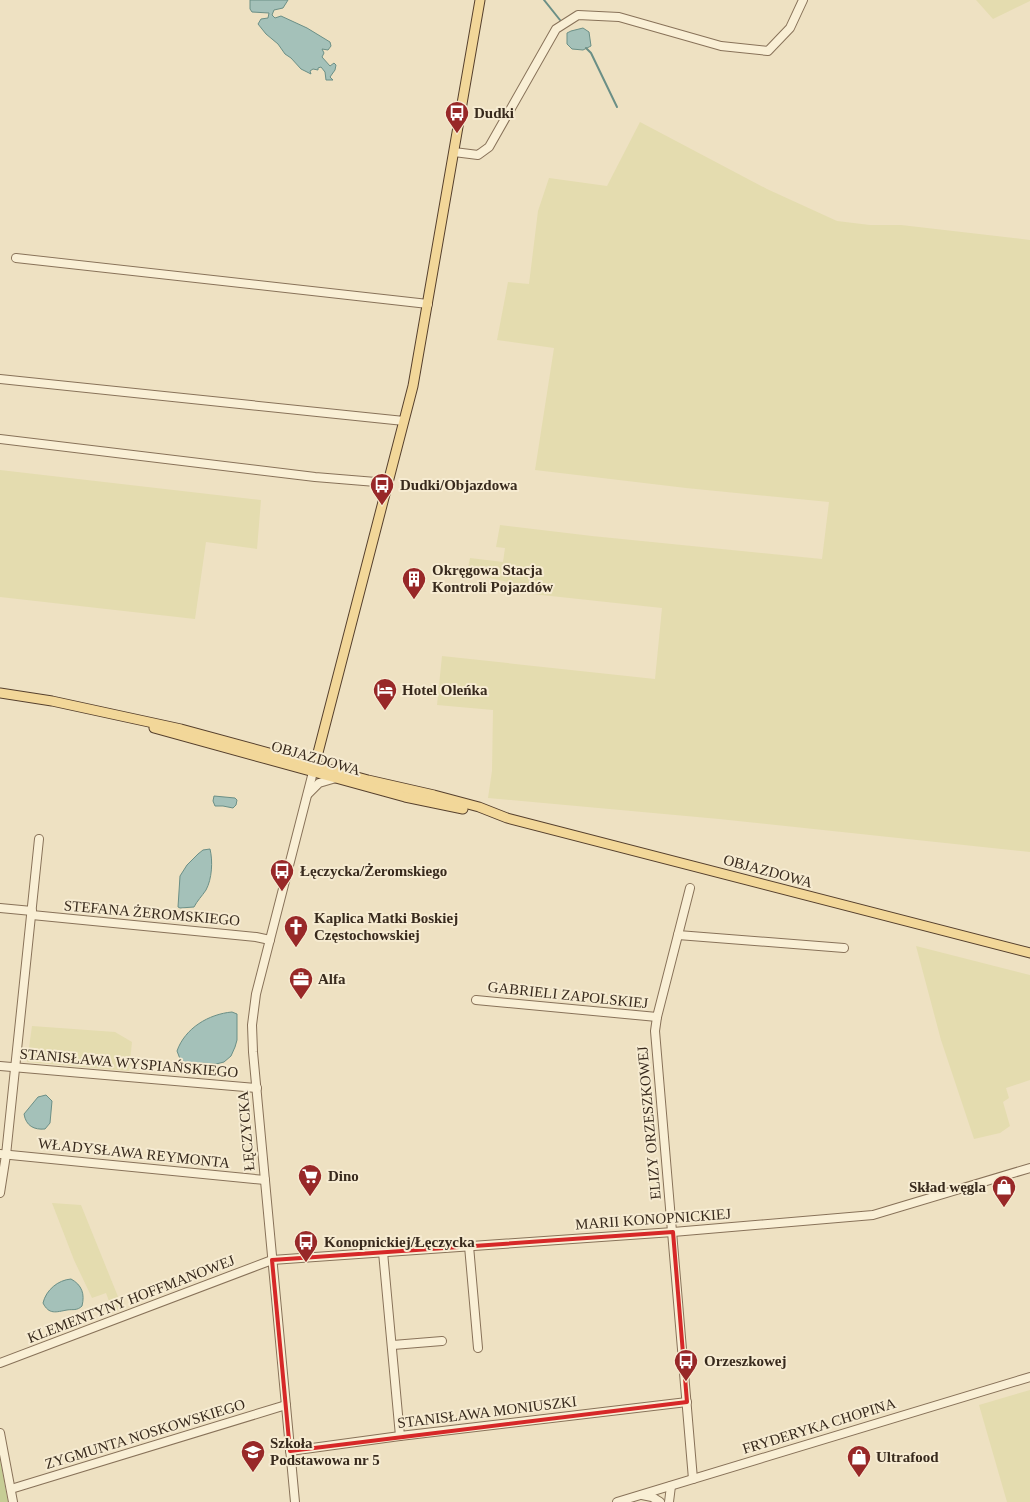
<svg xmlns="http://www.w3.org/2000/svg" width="1030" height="1502" font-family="Georgia,serif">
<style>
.farmland{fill:#e4dcaf}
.green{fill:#c6cd95}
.water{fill:#a4c1b9;stroke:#6b8f86}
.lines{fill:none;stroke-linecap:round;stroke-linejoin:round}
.stream{stroke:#6b8f86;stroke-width:2}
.minor-casing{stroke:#887259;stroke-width:10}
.major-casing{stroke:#56402d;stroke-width:11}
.minor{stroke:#f9efd5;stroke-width:8}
.major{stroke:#f2d799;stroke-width:9}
.marked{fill:none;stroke:#d62828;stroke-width:4;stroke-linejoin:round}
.labels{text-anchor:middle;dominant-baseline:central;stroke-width:4;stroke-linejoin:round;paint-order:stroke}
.poi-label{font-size:15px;font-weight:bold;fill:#382a1d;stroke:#f6ebd1;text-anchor:start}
.street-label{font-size:15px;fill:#382a1d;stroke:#f6ebd1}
</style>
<rect width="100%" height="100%" fill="#eee1c2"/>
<g class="farmland">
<path d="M976 0H1030V1L993 19Z"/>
<path d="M640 122 767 189 837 221 870 225H901L1030 240V852L719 819 488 798 492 771 493 710 437 705 442 656 655 679 662 608 523 593 522 585 467 573 470 558 503 562 505 548 496 547 500 525 592 536 822 559 829 502 686 488 535 470 554 348 497 340 508 282 529 284 538 211 549 178 607 186Z"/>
<path d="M0 470 261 500 257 549 206 542 195 619 0 597Z"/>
<path d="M916 946 1030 975V1080L1006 1088 1009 1098 1003 1102 1010 1126 1000 1133 974 1139 941 1040Z"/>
<path d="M32 1026 115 1032 132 1042 129 1071 27 1062Z"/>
<path d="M52 1203 81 1205 123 1309 113 1312 106 1293 92 1298 74 1260Z"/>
<path d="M1030 1390V1502H1007L979 1405Z"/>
</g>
<path class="green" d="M0 1459 8 1502H0Z"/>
<g class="water">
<path d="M250 0H288L283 8 274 10 272 15 275 18 281 16 307 28 330 42 331 46 328 50 322 49 324 53 322 57 330 66 334 63 336 65 335 70 330 77 333 80H326L325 72 321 67 318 68V70L313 69 310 71 311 74 301 69 291 58 285 54 278 44 266 34 258 24 261 19 268 18 269 13 252 12 250 9Z"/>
<path d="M583 28 589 32 591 46 583 50 572 49 567 44V33L571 31Z"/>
<path d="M214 796 235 798 237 800 236 805 233 808 223 806H215L213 801Z"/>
<path d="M210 849C213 861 212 879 206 890 202 896 197 901 194 907L180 908 178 907 180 876 187 865 198 854 203 850Z"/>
<path d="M232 1012 237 1014V1040L235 1047 231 1056 224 1062 216 1064 201 1063 186 1067 182 1064 177 1051C185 1028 209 1014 232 1012Z"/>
<path d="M46 1095 52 1101 50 1123 45 1129C34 1130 26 1126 24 1114L38 1097Z"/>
<path d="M71 1279C82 1285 85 1294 82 1306 77 1311 73 1309 67 1310 56 1312 49 1315 43 1303 46 1290 58 1280 71 1279Z"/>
</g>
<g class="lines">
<g class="stream">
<path d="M544 0 560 20"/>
<path d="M586 48 591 53 617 107"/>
</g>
<g class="minor-casing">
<g id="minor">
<path d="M454 152 478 155 489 147 556 29 578 15 619 17 721 46 768 51 790 28 803 0"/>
<path d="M16 258 428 304"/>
<path d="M0 379 404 421"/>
<path d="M0 439 315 477 388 483"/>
<path d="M308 794 319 783 336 778"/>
<path d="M690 888 657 1017 655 1031 693 1479"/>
<path d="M0 908 32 911"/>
<path d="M32 915 256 937 270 940"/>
<path d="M678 935 844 948"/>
<path d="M476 1000 657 1017"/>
<path d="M0 1066 257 1088"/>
<path d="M0 1154 265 1180"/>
<path d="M0 1193 6 1155 39 839"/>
<path d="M469 1246 478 1348"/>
<path d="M383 1252 400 1436"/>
<path d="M393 1345 442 1341"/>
<path d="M0 1363 272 1260 673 1232 873 1215 1030 1168"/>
<path d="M0 1433 13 1502"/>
<path d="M290 1451 400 1436 687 1402"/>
<path d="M11 1489 286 1405"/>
<path d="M642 1495 652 1497 660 1502"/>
<path d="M295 1502 253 1052 252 1025 256 994 313 772"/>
<path d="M617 1502 1030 1377"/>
<path d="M669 1502 671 1486"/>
</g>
</g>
<g class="major-casing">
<g id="major">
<path d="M0 693 52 701 181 729 368 780 434 795 479 807 507 818 1030 953"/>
<path d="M154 728 405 797 463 809"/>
<path d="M313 772 413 386 480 0"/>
</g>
</g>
<use href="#minor" class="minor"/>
<use href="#major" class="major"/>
</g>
<path class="marked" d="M673 1232 687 1402 290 1451 272 1260Z"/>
<defs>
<g id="bus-pin" transform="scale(1.25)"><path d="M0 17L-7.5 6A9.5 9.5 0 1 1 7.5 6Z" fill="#982828" stroke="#f6ebd1"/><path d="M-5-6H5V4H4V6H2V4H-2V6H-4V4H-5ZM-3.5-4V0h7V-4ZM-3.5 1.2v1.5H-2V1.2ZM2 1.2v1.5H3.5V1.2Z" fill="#fff"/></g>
<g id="building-pin" transform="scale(1.25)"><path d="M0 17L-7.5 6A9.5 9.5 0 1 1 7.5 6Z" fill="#982828" stroke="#f6ebd1"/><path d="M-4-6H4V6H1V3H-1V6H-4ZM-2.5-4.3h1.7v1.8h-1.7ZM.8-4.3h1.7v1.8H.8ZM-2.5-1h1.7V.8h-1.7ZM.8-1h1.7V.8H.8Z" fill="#fff"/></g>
<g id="hotel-pin" transform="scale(1.25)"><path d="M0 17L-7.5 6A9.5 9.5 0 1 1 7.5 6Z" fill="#982828" stroke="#f6ebd1"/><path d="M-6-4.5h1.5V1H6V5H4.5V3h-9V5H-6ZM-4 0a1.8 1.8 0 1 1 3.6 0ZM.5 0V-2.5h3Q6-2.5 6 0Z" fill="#fff"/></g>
<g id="church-pin" transform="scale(1.25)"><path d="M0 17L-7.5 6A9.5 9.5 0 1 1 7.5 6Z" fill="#982828" stroke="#f6ebd1"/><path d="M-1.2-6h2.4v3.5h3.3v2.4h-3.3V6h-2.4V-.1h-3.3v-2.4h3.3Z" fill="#fff"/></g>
<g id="office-pin" transform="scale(1.25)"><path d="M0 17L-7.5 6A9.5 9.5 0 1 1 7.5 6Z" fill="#982828" stroke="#f6ebd1"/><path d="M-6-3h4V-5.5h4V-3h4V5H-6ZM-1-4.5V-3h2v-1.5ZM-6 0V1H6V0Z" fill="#fff"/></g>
<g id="supermarket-pin" transform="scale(1.25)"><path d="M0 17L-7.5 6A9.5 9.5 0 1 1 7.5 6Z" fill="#982828" stroke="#f6ebd1"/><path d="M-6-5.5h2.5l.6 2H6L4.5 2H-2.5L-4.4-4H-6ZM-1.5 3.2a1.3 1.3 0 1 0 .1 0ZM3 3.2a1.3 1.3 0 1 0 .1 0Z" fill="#fff"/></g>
<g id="shop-pin" transform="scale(1.25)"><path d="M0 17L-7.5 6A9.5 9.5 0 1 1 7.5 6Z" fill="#982828" stroke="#f6ebd1"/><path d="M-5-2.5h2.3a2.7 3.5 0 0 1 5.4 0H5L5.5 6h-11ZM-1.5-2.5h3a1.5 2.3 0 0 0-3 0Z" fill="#fff"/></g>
<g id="school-pin" transform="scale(1.25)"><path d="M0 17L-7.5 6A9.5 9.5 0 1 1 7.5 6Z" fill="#982828" stroke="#f6ebd1"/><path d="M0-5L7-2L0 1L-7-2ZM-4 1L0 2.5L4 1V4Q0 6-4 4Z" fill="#fff"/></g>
</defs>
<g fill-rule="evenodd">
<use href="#bus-pin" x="457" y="113"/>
<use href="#bus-pin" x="382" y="485"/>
<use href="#building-pin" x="414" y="579"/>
<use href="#hotel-pin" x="385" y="690"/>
<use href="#bus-pin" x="282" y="871"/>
<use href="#church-pin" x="296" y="927"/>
<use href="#office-pin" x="301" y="979"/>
<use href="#supermarket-pin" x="310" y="1176"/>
<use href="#shop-pin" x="1004" y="1187"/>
<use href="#bus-pin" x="306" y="1242"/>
<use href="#bus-pin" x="686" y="1361"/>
<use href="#school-pin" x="253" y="1452"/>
<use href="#shop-pin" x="859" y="1457"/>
</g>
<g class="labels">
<g class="poi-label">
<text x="474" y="113">Dudki</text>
<text x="400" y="485">Dudki/Objazdowa</text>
<text x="432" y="570">Okręgowa Stacja<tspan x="432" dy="17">Kontroli Pojazdów</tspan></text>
<text x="402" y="690">Hotel Oleńka</text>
<text x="300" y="871">Łęczycka/Żeromskiego</text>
<text x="314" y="918">Kaplica Matki Boskiej<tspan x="314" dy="17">Częstochowskiej</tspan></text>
<text x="318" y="979">Alfa</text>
<text x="328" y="1176">Dino</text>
<text x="986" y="1187" text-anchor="end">Skład węgla</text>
<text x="324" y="1242">Konopnickiej/Łęczycka</text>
<text x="704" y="1361">Orzeszkowej</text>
<text x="270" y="1443">Szkoła<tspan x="270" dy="17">Podstawowa nr 5</tspan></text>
<text x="876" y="1457">Ultrafood</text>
</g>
<g class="street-label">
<text transform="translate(316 758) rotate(16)">OBJAZDOWA</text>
<text transform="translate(768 871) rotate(15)">OBJAZDOWA</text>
<text transform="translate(152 913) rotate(5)">STEFANA ŻEROMSKIEGO</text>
<text transform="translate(568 995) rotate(6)">GABRIELI ZAPOLSKIEJ</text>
<text transform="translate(129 1063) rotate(5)">STANISŁAWA WYSPIAŃSKIEGO</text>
<text transform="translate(649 1123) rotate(-95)">ELIZY ORZESZKOWEJ</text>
<text transform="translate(246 1131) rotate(-95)">ŁĘCZYCKA</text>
<text transform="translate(134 1153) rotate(6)">WŁADYSŁAWA REYMONTA</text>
<text transform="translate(653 1219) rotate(-4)">MARII KONOPNICKIEJ</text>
<text transform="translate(131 1299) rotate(-21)">KLEMENTYNY HOFFMANOWEJ</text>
<text transform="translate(487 1412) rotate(-7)">STANISŁAWA MONIUSZKI</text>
<text transform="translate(819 1426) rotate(-17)">FRYDERYKA CHOPINA</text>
<text transform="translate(145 1434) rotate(-17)">ZYGMUNTA NOSKOWSKIEGO</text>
</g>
</g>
</svg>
